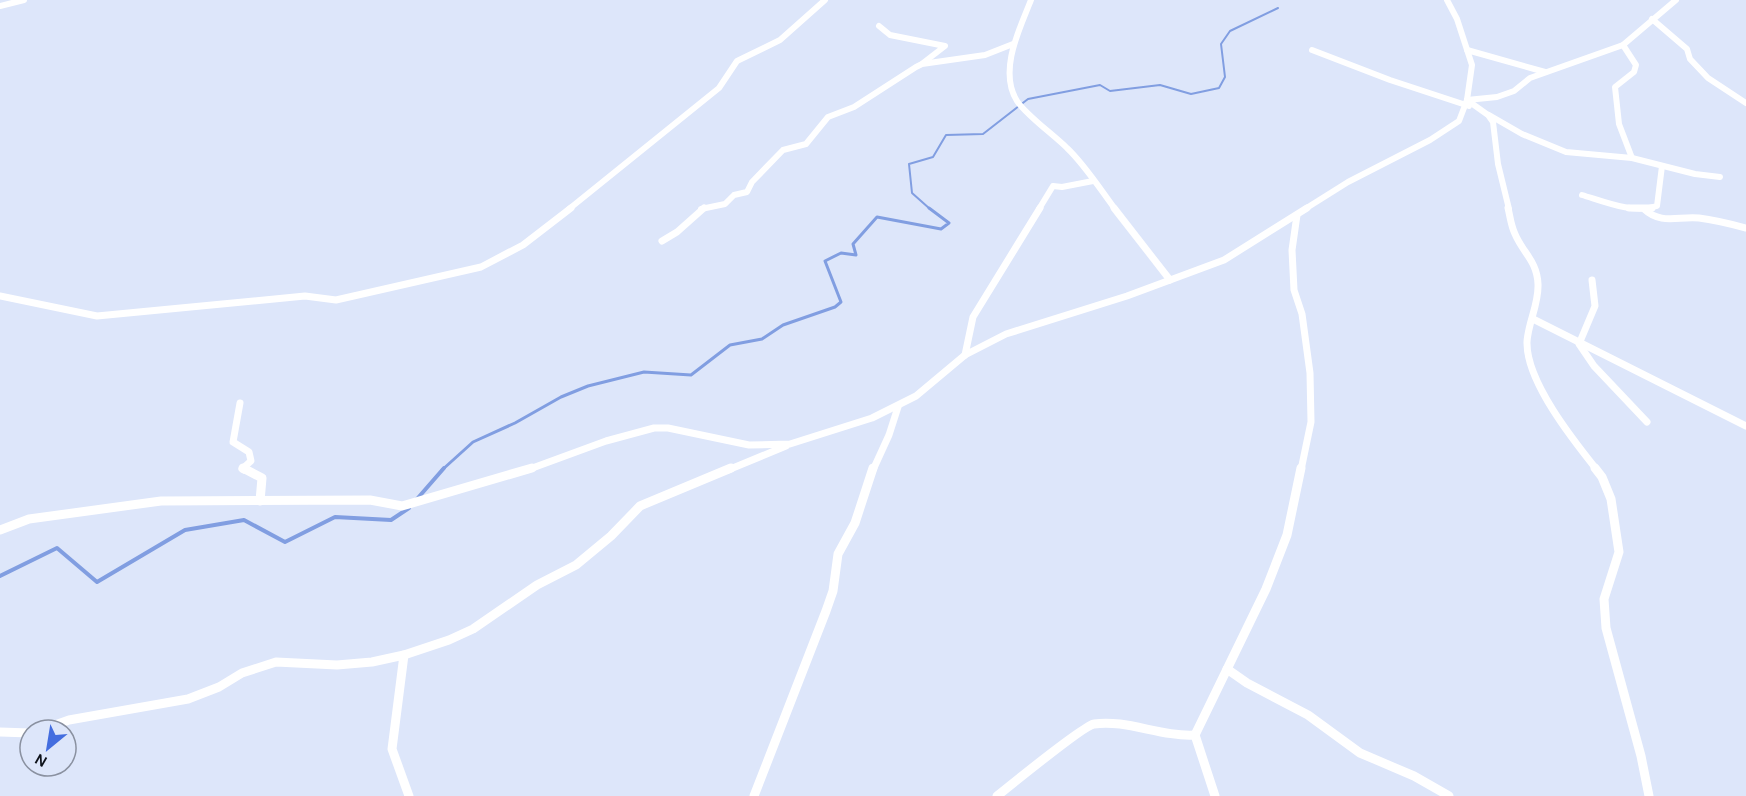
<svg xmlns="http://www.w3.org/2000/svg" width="1746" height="796" font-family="Karla,sans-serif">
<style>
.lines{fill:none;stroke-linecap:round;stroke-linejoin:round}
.stream-far2{stroke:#819ee1;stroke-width:2}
.stream-far1{stroke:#819ee1;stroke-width:3}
.stream{stroke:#819ee1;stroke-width:4}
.minor-far2{stroke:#fff;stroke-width:6}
.minor-far1{stroke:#fff;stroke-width:7}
.minor{stroke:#fff;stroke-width:9}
</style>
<rect width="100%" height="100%" fill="#dde6fa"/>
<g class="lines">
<path class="stream-far2" d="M930 209 912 193 909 164 933 157 946 135 983 134 1028 99 1100 85 1110 91 1160 85 1191 94 1219 88 1225 77 1221 44 1230 31 1278 8"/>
<path class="stream-far1" d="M442 470 473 442 515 423 561 397 588 386 644 372 691 375 730 345 762 339 783 325 835 307 841 302 825 261 841 253 856 255 853 244 877 217 941 229 949 223 929 208"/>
<g class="stream">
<path d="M417 499 444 468"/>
<path d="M0 576 57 548 97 582 185 530 244 520 285 542 335 517 391 520 409 508"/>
</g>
<g class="minor-far2">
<path d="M1031 0C1020 28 998 71 1017 101 1026 115 1054 135 1067 148 1085 165 1100 189 1115 209"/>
<path d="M0 6 24 0"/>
<path d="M1652 19 1687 49 1690 59 1708 78 1746 103"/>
<path d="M879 26 890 35 945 46 923 63"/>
<path d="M1623 45 1636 65 1634 72 1615 87 1619 124 1632 158"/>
<path d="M1312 50 1390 80 1469 106"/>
<path d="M1467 50 1545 72"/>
<path d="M1467 100 1488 115 1493 122 1498 164 1509 209"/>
<path d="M1467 100 1497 97 1514 91 1530 78 1623 45 1676 0"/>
<path d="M1489 115 1522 134 1566 152 1632 158 1695 174 1720 177"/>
<path d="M1582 195C1605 202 1633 214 1657 206L1662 166"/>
<path d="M569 209 719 88 737 61 780 40 825 0"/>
<path d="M701 209 725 204 734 195 747 192 752 182 783 150 806 144 828 117 854 107 916 67 922 64 985 55 1013 44"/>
<path d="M1039 209 1053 186 1062 187 1093 181"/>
<path d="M1305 209 1348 182 1430 140 1459 121 1467 100 1472 65 1457 19 1447 0"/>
</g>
<g class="minor-far1">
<path d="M1114 208 1170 280"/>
<path d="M1508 208C1510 216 1511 226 1515 234 1523 253 1537 261 1538 284 1539 304 1528 323 1527 342 1526 381 1573 440 1597 470"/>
<path d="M1629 208H1652"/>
<path d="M1644 209C1661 225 1678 216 1699 218 1715 220 1731 224 1746 228"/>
<path d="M1297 215 1292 250 1294 290 1302 314 1310 373 1311 422 1301 470"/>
<path d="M662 241 677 232 704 208"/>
<path d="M1592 280 1595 306 1579 344 1594 366 1647 422"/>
<path d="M0 296 97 316 305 296 336 300 481 267 523 245 571 208"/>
<path d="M1533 319 1746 426"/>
<path d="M965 355 973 317 1040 208"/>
<path d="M240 403 233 442 249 452 251 461 242 469 244 470"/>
<path d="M527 470 606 441 654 428H668L749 445 790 444 872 418 916 396 965 355 1006 334 1127 296 1224 260 1307 208"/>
<path d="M728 470 786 446"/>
<path d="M873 470 889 435 898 407"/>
</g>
<g class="minor">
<path d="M243 468 262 478 260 501"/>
<path d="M1595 468 1602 477 1611 499 1619 552 1604 599 1606 628 1641 756 1649 796"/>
<path d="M0 530 29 519 161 501 370 500 402 506 532 468"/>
<path d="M404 655 392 749 409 796"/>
<path d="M1227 669 1247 683 1308 715 1360 753 1414 776 1449 796"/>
<path d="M41 730 69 720 188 699 219 687 242 673 276 662 337 665 372 662 404 655 449 640 473 629 537 585 576 565 611 536 640 506 731 468"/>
<path d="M0 732 30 733"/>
<path d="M754 796 826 611 833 591 838 554 855 523 873 468"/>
<path d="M997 796C1011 785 1084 725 1094 724 1126 719 1161 737 1195 735"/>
<path d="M1215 796 1195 735 1266 589 1287 535 1301 468"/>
</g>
</g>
<g transform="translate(48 748) rotate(210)"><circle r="28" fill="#dde6fa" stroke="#8a91a0" stroke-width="1.5"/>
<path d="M0-4.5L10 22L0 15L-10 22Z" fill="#436ddf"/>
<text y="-9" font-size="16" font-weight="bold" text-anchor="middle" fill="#0d1119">N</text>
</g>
</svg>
